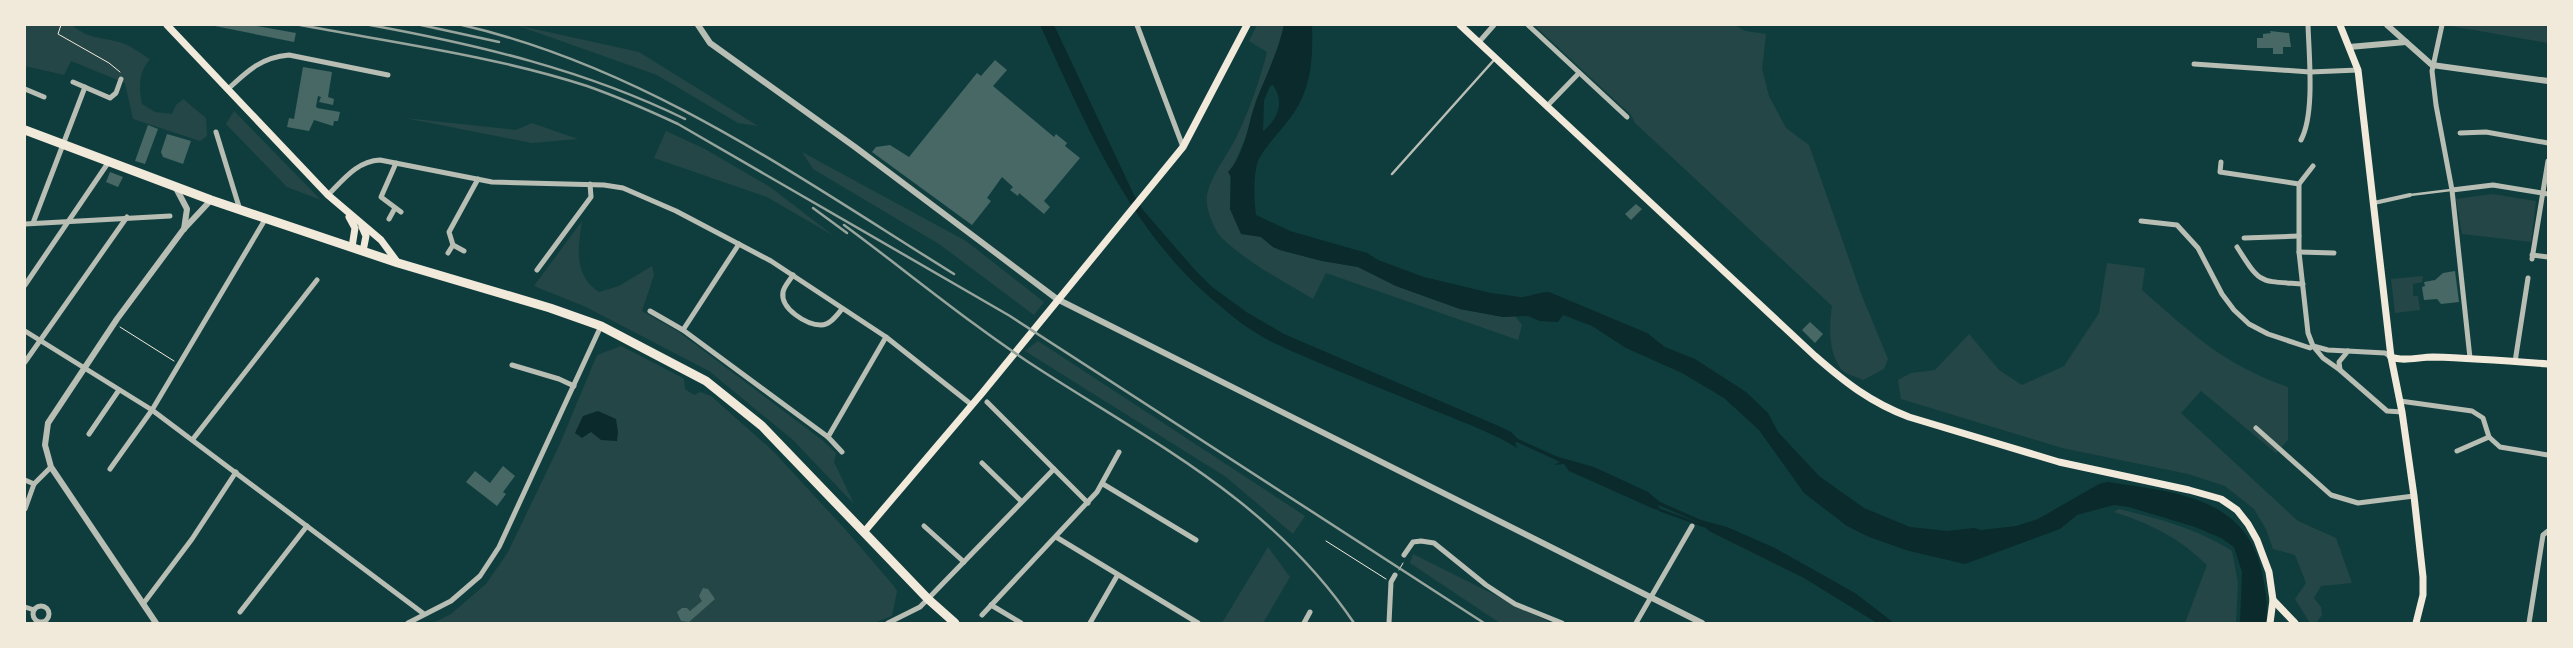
<svg xmlns="http://www.w3.org/2000/svg" width="2573" height="648" font-family="'Roboto Condensed',sans-serif">
<style>
.green{fill:#244646}
.water{fill:#0a2a2b;fill-rule:evenodd}
.lines{fill:none;stroke-linecap:round;stroke-linejoin:round}
.stream{stroke:#0a2a2b;stroke-width:2.5}
.building{fill:#486865}
.path{stroke:#f1e9da;stroke-width:1}
.service{stroke:#b8beb3;stroke-width:2.5}
.pedestrian{stroke:#b8beb3;stroke-width:4}
.minor{stroke:#b8beb3;stroke-width:5}
.tertiary{stroke:#b8beb3;stroke-width:6}
.secondary{stroke:#f1e9da;stroke-width:7}
.trunk{stroke:#f1e9da;stroke-width:9}
.rail{stroke:#97a49c;stroke-width:2.5}
</style>
<rect width="100%" height="100%" fill="#0f3d3e"/>
<g class="green">
<path d="M25 25H72C88 39 100 37 119 42 130 45 140 53 150 59 138 73 139 87 142 104L155 112 172 114 176 105 183 99 206 118 207 136 200 141 133 119 125 83 71 61 64 75 25 66Z"/>
<path d="M516 25 639 52 758 126 738 123 657 75Z"/>
<path d="M1257 25H1284L1279 44 1251 117 1248 132 1233 167 1230 169V209L1242 234 1245 233 1261 237 1273 247 1280 250 1322 261 1358 267 1396 286 1460 309 1503 317 1515 316 1522 325 1518 340 1326 273 1313 299C1283 281 1248 263 1222 238 1213 229 1205 207 1207 195 1211 175 1227 156 1236 138 1249 111 1260 80 1267 52L1249 41Z"/>
<path d="M1534 25H1735L1745 31 1766 34 1762 69 1769 96 1786 128 1809 145 1862 296 1888 359 1884 369 1863 380C1857 377 1845 374 1841 369 1828 351 1829 326 1832 306L1635 123 1631 115Z"/>
<path d="M2452 25H2548V43L2451 26Z"/>
<path d="M234 111 321 200 287 187 226 124Z"/>
<path d="M405 118 516 130 532 123 578 139 532 143Z"/>
<path d="M666 131 705 149 770 187 834 236 767 197 654 158Z"/>
<path d="M802 152 966 241 1044 302 1034 315 939 244 813 169Z"/>
<path d="M2492 194 2536 201 2531 242 2462 234 2456 199Z"/>
<path d="M582 221C578 248 573 275 599 292L619 286 652 266 654 275 642 311 679 332 822 440 836 453 834 462 854 504 793 440 709 371 586 307 534 286Z"/>
<path d="M2107 263 2145 268 2142 290C2191 333 2224 365 2288 387V440L2276 453 2201 391 2181 413 2298 521 2336 538 2352 583 2321 586 2314 598 2321 607 2322 615 2316 623H2310L2295 599 2306 583 2295 555 2273 549 2266 529 2254 509 2225 486 2188 474 2062 448 1901 399 1898 380 1911 373 1935 370 1969 334 1999 370 2022 385 2064 366 2099 313Z"/>
<path d="M2423 276 2422 282 2413 284V296H2418L2420 310 2395 313 2391 279Z"/>
<path d="M1038 341 1305 516 1293 534 1226 477 1025 351Z"/>
<path d="M621 346 681 377 684 379 685 389 694 395 700 392 711 396 772 450 844 528 893 585 897 591 892 616 874 623H433L451 614 486 584 508 552 559 446 597 355Z"/>
<path d="M2119 509C2159 519 2196 528 2232 551L2238 583 2236 623H2185L2207 565C2178 537 2151 524 2114 512Z"/>
<path d="M1268 547 1290 577 1263 623H1222Z"/>
<path d="M1413 554 1551 623H1500L1410 563Z"/>
</g>
<g class="water">
<path d="M1040 25H1054L1134 195 1143 210 1195 270 1212 287 1248 313 1284 334 1501 427 1511 432 1518 439 1558 457 1594 467 1648 492 1660 502 1701 520 1727 527 1775 548 1855 593 1894 623H1877L1804 578 1709 531 1700 523 1658 505 1660 510 1654 509 1569 471 1564 464 1554 465 1560 462 1517 442 1515 443 1517 448C1493 433 1465 423 1438 412 1384 389 1328 368 1274 343 1254 333 1236 320 1219 305 1129 231 1088 128 1040 25Z"/>
<path d="M1284 25H1312C1313 55 1312 85 1295 111 1288 123 1261 151 1258 161 1253 176 1254 199 1256 215L1290 231 1367 253 1378 260 1424 277 1491 293 1520 297C1530 297 1538 292 1549 292L1647 333 1665 347 1695 359 1746 392 1768 413 1778 432 1819 476 1864 508 1910 527 1947 531 1974 528 1981 530 2016 526 2038 519 2099 484 2108 482C2175 492 2249 497 2263 577 2266 593 2268 607 2266 623H2240L2242 572 2234 547 2221 538 2195 527 2129 507 2114 505 2077 515 2060 529 1965 564 1909 551 1869 537 1847 526 1804 493 1759 430 1724 398 1682 373 1626 348 1592 326 1563 315 1558 322 1540 321 1528 316 1503 317 1460 309 1396 286 1358 267 1322 261 1280 250 1273 247 1261 237 1241 234 1230 209 1231 177 1228 172C1245 154 1248 124 1256 101 1266 76 1278 52 1284 25ZM1273 85C1285 102 1278 119 1263 131L1264 101 1270 86Z"/>
<path d="M598 411 616 419 618 432 617 441 601 440 591 432 582 438 575 433 583 416Z"/>
</g>
<g class="lines">
<path class="stream" d="M1660 510 1704 526"/>
</g>
<g class="building">
<path d="M251 25 296 33 294 42 215 26Z"/>
<path d="M2270 31 2289 33 2291 47H2283V54H2273V48H2257V38H2263V34L2271 33Z"/>
<path d="M995 60 1007 70 993 86 1054 137 1056 134 1067 143 1065 146 1080 158 1044 201 1050 207 1044 214 1019 193 1018 196 1010 190 1013 187 1002 177 987 198 991 201 972 225 872 152 876 147 890 145 909 157 977 73 981 76Z"/>
<path d="M303 67 332 72 328 97 334 99 333 105 319 102 321 97 318 96 316 106 317 108 340 112 338 121H334L333 126 314 120 309 131 287 127 289 118 294 119Z"/>
<path d="M148 125 158 129 145 164 135 161Z"/>
<path d="M167 134 191 141 183 164 163 157 161 152Z"/>
<path d="M110 172 123 177 118 187 106 182Z"/>
<path d="M1636 204 1642 209 1631 220 1625 214Z"/>
<path d="M2455 271 2459 302 2441 304 2437 299 2424 300 2422 287 2425 286 2424 282 2435 280 2443 273Z"/>
<path d="M1810 322 1823 334 1815 343 1802 330Z"/>
<path d="M503 466 515 476 503 492 506 494 497 506 466 482 475 471 490 483Z"/>
<path d="M703 588 708 589 715 599 689 622 681 621 677 612 682 608H687L690 611 702 601 699 596Z"/>
</g>
<g class="lines">
<g class="path">
<path d="M61 25 58 34 109 63 120 72"/>
<path d="M120 327 174 361"/>
<path d="M1326 541 1386 579"/>
<path d="M1399 570 1403 563"/>
</g>
<g class="service">
<path d="M1392 174 1494 60"/>
<path d="M2410 195 2451 190"/>
</g>
<path class="pedestrian" d="M2374 203 2410 195"/>
<g class="minor">
<path d="M1137 25 1183 147"/>
<path d="M1528 25 1627 117"/>
<path d="M2442 25 2432 71 2436 105 2452 190 2470 358"/>
<path d="M1479 42 1494 25"/>
<path d="M2194 64 2310 72 2358 70"/>
<path d="M73 82 110 98 116 93 121 79"/>
<path d="M25 89 44 97"/>
<path d="M228 89C247 71 262 57 289 55L388 75"/>
<path d="M1548 105 1579 73"/>
<path d="M216 132 240 210"/>
<path d="M2460 133 2486 132 2548 143"/>
<path d="M2301 140C2315 114 2309 56 2308 25"/>
<path d="M2221 162 2220 172 2299 184"/>
<path d="M396 163 381 197 401 212"/>
<path d="M2313 166 2299 184V252L2308 333 2313 346 2323 358 2340 370 2387 411 2402 412"/>
<path d="M2452 190 2493 185 2548 194"/>
<path d="M328 195C343 180 357 161 380 160L492 182 604 185 623 188 676 211 771 261 886 337 972 405"/>
<path d="M389 219 395 208"/>
<path d="M2141 221 2177 225 2198 248 2222 294 2234 310 2249 324 2268 334 2310 348 2313 346 2328 350 2385 353 2391 357"/>
<path d="M33 223 85 87"/>
<path d="M25 224 170 216"/>
<path d="M2244 238 2299 236"/>
<path d="M2237 247C2261 285 2259 281 2303 284"/>
<path d="M464 251 453 245 449 232 478 179"/>
<path d="M2299 252 2334 253"/>
<path d="M448 253 453 245"/>
<path d="M2532 255 2548 257"/>
<path d="M2532 259 2548 161"/>
<path d="M537 270 591 197 590 184"/>
<path d="M793 275C790 280 784 286 783 292 780 309 807 325 821 325 830 325 837 315 842 309"/>
<path d="M25 285 108 163"/>
<path d="M650 311 683 330 828 437 842 452"/>
<path d="M683 330 739 244"/>
<path d="M25 331 152 410 424 614"/>
<path d="M25 362 127 217"/>
<path d="M2515 362 2528 278"/>
<path d="M512 365 559 379 574 386"/>
<path d="M2340 370 2339 362 2348 351"/>
<path d="M2400 401 2472 411 2483 418 2489 437 2500 447 2548 455"/>
<path d="M987 402 1088 503"/>
<path d="M2256 428 2331 495 2358 503 2414 496"/>
<path d="M89 434 119 390"/>
<path d="M828 437 886 337"/>
<path d="M193 439 317 280"/>
<path d="M2457 451 2489 437"/>
<path d="M982 463 1021 501"/>
<path d="M110 469 152 410 266 218"/>
<path d="M25 480 34 484"/>
<path d="M1103 484 1196 540"/>
<path d="M25 509 34 484 51 467"/>
<path d="M924 526 964 562"/>
<path d="M1056 537 1198 623"/>
<path d="M1404 555 1413 542 1421 541 1434 543 1486 585 1515 604 1562 623"/>
<path d="M143 604 192 539 236 472"/>
<path d="M991 605 1021 623"/>
<circle cx="41" cy="614" r="8"/>
<path d="M25 607 34 610"/>
<path d="M240 612 307 526"/>
<path d="M982 615 1097 492 1119 452"/>
<path d="M408 623 451 601 480 576 499 547 601 326"/>
<path d="M888 623 920 607 1054 469"/>
<path d="M1090 623 1117 576"/>
<path d="M1304 623 1310 612"/>
<path d="M1389 623 1391 582 1395 575"/>
<path d="M1636 623 1692 526"/>
<path d="M2529 623 2543 535 2548 531"/>
</g>
<g class="tertiary">
<path d="M698 25 710 43 855 147 1057 299 1702 623"/>
<path d="M2387 25 2432 65 2548 81"/>
<path d="M2349 47 2406 42"/>
<path d="M176 188 187 209 184 229"/>
<path d="M156 623 51 467 45 445 48 423 117 319 183 230 211 200"/>
</g>
<g class="secondary">
<path d="M167 25 328 195 381 240 398 263"/>
<path d="M1460 25 1815 356C1846 383 1870 402 1909 417L2059 462 2189 490 2221 499 2237 510 2248 524 2257 540 2269 572 2273 600 2295 623"/>
<path d="M2340 25 2358 70 2391 357 2402 412 2414 496 2423 577V595L2416 623"/>
<path d="M349 217 355 228 352 247"/>
<path d="M362 227 366 236 363 251"/>
<path d="M2391 357C2403 362 2419 357 2433 357 2471 358 2510 361 2548 364"/>
<path d="M864 532 983 392 1183 147 1247 25"/>
<path d="M2270 623 2273 600"/>
</g>
<path class="trunk" d="M25 130 211 200 398 263 550 308 601 326 706 381 762 426 928 599 955 623"/>
<g class="rail">
<path d="M300 25C396 43 494 56 587 86 618 97 648 110 678 124L1010 316 1484 623"/>
<path d="M370 25C479 45 585 70 685 119"/>
<path d="M421 25 499 42"/>
<path d="M462 25C644 67 798 177 954 274"/>
<path d="M813 208 847 233"/>
<path d="M844 225C909 273 971 325 1039 369 1157 445 1273 503 1354 623"/>
</g>
</g>
<rect width="2573" height="648" fill="none" stroke="#f1e9da" stroke-width="52"/>
</svg>
